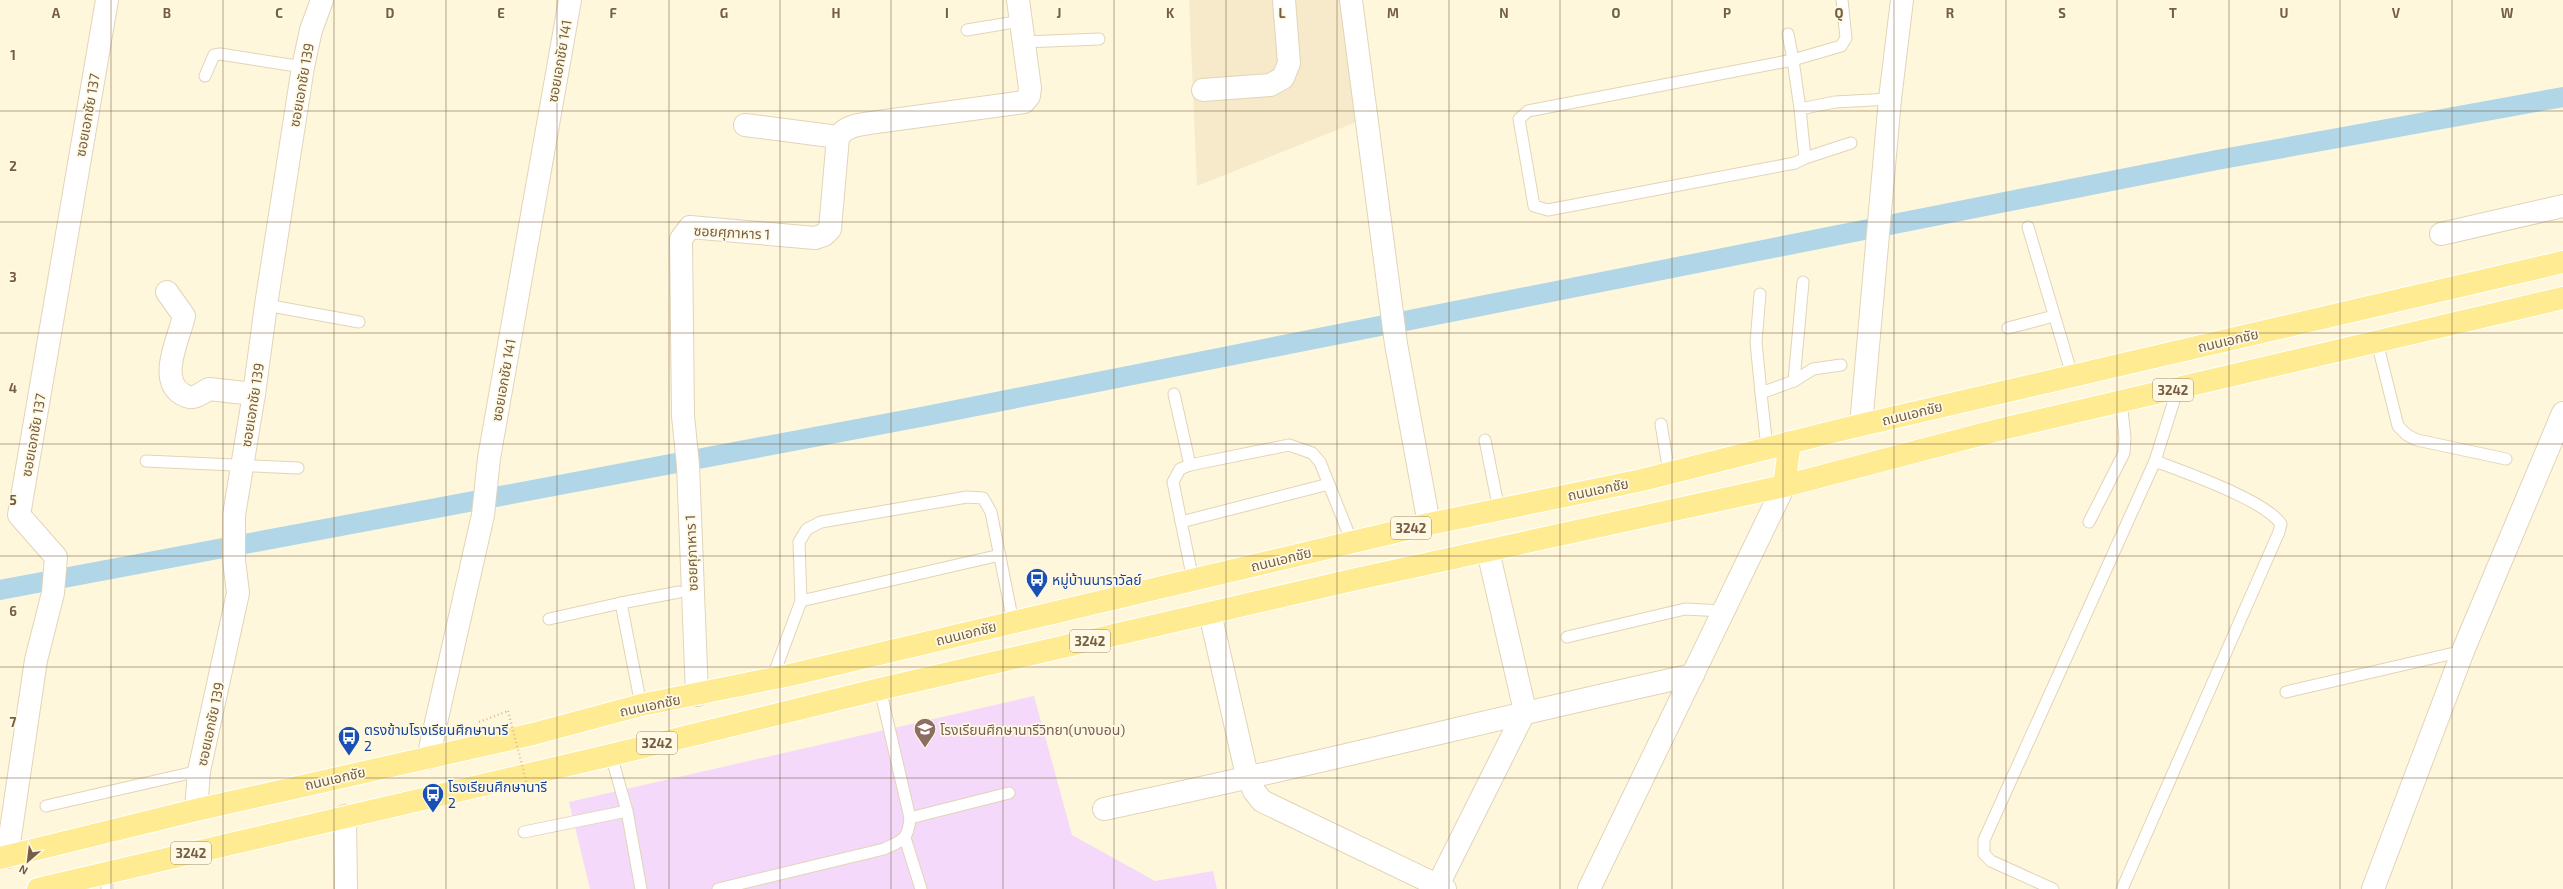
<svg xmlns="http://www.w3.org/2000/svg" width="2563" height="889" font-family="'Exo 2','Noto Sans Thai',sans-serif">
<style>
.residential{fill:#f6eaca}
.education{fill:#f4d9fa}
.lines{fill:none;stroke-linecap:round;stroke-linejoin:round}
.canal{stroke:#b0d6e8;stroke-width:20}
.lane-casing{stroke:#e2d4b8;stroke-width:13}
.street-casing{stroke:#e2d4b8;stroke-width:24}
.primary-casing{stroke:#fff;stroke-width:24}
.path{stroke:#dabd95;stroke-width:2.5;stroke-dasharray:1 3;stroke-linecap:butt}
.lane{stroke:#fff;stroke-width:11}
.street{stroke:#fff;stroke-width:22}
.primary{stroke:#ffeb92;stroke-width:22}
.path-bridge{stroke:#dabd95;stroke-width:2.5;stroke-dasharray:1 3;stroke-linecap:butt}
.grid{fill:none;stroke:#755e43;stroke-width:1;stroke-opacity:0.55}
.labels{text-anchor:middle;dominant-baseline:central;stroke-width:3.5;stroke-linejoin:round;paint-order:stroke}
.shield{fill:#fff9e4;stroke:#9e8c73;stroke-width:1}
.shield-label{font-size:13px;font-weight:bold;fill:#755e43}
.street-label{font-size:14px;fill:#755e43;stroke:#fff9e4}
.transit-label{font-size:14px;fill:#164399;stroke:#fff9e4;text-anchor:start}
.education-label{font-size:14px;fill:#785e54;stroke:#fff9e4;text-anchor:start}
.grid-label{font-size:13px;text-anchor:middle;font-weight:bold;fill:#755e43;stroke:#fff9e4;stroke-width:3.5;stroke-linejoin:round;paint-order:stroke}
</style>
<rect width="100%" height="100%" fill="#fef7dc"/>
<path class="residential" d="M1189 0H1360L1374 115 1197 186Z"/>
<path class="education" d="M1034 696 1072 835 1155 881 1213 871 1217 889H590L569 802Z"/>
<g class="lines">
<path class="canal" d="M0 590 921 417 2217 160 2563 97"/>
<g class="lane-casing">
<g id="lane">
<path d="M967 30 1021 21"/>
<path d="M1788 34 1793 60 1841 46 1846 38 1842 0"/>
<path d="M1024 42 1099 39"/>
<path d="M205 76 214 55 220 54 303 67"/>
<path d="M1800 109 1793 60 1528 111 1519 119 1534 206 1548 210 1795 163 1805 158 1800 109 1835 102 1890 99"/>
<path d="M1805 158 1851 143"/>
<path d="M2028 227 2072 375"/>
<path d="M1760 294 1756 342 1761 393"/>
<path d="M266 305 359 322"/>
<path d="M2008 328 2054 316"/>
<path d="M2377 342 2398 426 2407 435 2417 440 2506 459"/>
<path d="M1794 381 1813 369 1841 365"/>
<path d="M1174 394 1190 465"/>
<path d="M1661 424 1669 472"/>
<path d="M1485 440 1499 510"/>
<path d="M1767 448 1761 393 1794 381 1803 282"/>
<path d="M146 461 298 468"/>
<path d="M2155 461 2178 388"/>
<path d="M1181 522 1329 484"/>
<path d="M2089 522 2124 453 2125 437 2121 401"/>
<path d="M1193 580 1173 482 1180 469 1190 465 1289 445 1312 453 1320 462 1352 542"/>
<path d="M801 601 1000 555"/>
<path d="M621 603 679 592"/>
<path d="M549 619 621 603 641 705"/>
<path d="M1567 637 1685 609 1723 611"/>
<path d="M772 679 801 601 799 542 807 529 821 522 967 497 983 498 991 512 1013 622"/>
<path d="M2286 692 2463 651"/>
<path d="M611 755 627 811 641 889"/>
<path d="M46 806 199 771"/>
<path d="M910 818 1009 793"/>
<path d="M524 832 627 811"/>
<path d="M905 838 921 889"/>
<path d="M106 874 107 889"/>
<path d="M718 889 884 849C903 840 908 840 910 818L880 689"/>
<path d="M2053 889 1991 861 1984 854V840L2155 461C2184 472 2265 500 2281 524L2279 532 2122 889"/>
</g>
</g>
<g class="street-casing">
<g id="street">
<path d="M1351 0 1396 344 1429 524"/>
<path d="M1203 90 1270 85 1283 78 1289 63 1284 0"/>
<path d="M745 125 838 137"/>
<path d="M2441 234 2563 206"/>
<path d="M167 292 184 316C180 336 157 379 182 394 194 401 198 395 209 389L254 394"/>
<path d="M1861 425 1890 99 1902 0"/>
<path d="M1210 613 1248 780"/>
<path d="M697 695 688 465 683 416 681 239 690 227 815 238 824 235 830 229 838 137C846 126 857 125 870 123L1024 102 1029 96 1030 88 1018 0"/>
<path d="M428 758 483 515 489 458 570 0"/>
<path d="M1250 779 1254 791 1262 801 1445 889"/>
<path d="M1104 809C1301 768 1496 718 1693 675"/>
<path d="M196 810 199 771 238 593 234 560V515L254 394 266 305 303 67 311 30 322 0"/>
<path d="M345 816 346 889"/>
<path d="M7 857 36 660 53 593 56 557 19 515 107 0"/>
<path d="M1438 885 1525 711 1488 551"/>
<path d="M1589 889 1784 486"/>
<path d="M2373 889 2463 651 2563 413"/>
</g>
</g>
<g class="primary-casing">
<g id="primary">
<path d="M1784 486 1790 442"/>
<path d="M0 858 196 810 533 734 641 705 790 675 1429 524 1642 480 1844 429 2563 262"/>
<path d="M38 889 611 755 880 689 1352 580 1784 486 2002 429 2563 298"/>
</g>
</g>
<path class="path" d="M479 722 508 711"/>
<use href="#lane" class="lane"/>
<use href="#street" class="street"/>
<use href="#primary" class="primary"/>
<path class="path-bridge" d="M508 711 529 792"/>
</g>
<path class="grid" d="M111 0V889M223 0V889M334 0V889M446 0V889M557 0V889M669 0V889M780 0V889M891 0V889M1003 0V889M1114 0V889M1226 0V889M1337 0V889M1449 0V889M1560 0V889M1672 0V889M1783 0V889M1894 0V889M2006 0V889M2117 0V889M2229 0V889M2340 0V889M2452 0V889M0 111H2563M0 222H2563M0 333H2563M0 444H2563M0 556H2563M0 667H2563M0 778H2563"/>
<defs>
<g id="bus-pin" transform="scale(1.15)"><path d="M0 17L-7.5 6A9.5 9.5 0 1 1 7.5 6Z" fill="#1a4fb4" stroke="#fff9e4"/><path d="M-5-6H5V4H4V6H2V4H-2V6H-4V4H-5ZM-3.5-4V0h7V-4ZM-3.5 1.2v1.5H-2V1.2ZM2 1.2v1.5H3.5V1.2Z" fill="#fff"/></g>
<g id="school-pin" transform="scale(1.15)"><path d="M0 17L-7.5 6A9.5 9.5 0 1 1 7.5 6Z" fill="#8d6e63" stroke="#fff9e4"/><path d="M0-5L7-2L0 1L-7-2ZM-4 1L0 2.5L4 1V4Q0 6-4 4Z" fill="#fff"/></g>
</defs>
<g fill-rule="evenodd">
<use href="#bus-pin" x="1037" y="579"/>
<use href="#school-pin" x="925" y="729"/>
<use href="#bus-pin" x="349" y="737"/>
<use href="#bus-pin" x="433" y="794"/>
</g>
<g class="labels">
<g class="shield">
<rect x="2153" y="379" width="40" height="22" rx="3"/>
<rect x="1391" y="517" width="40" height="22" rx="3"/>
<rect x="1070" y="630" width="40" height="22" rx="3"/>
<rect x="637" y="732" width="40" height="22" rx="3"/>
<rect x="171" y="842" width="40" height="22" rx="3"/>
</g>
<g class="shield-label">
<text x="2173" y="390">3242</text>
<text x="1411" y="528">3242</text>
<text x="1090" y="641">3242</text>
<text x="657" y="743">3242</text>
<text x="191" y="853">3242</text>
</g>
<g class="street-label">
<text transform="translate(559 61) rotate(-80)">ซอยเอกชัย 141</text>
<text transform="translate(301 85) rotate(-80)">ซอยเอกชัย 139</text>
<text transform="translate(87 115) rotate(-80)">ซอยเอกชัย 137</text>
<text transform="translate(732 232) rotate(3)">ซอยศุภาหาร 1</text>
<text transform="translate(2228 340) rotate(-13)">ถนนเอกชัย</text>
<text transform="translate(503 380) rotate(-80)">ซอยเอกชัย 141</text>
<text transform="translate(252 405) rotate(-81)">ซอยเอกชัย 139</text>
<text transform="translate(1912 413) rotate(-14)">ถนนเอกชัย</text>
<text transform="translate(33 435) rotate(-80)">ซอยเอกชัย 137</text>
<text transform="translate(1598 489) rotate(-12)">ถนนเอกชัย</text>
<text transform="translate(691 553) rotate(-92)">ซอยศุภาหาร 1</text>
<text transform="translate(1281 559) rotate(-14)">ถนนเอกชัย</text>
<text transform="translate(966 633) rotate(-14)">ถนนเอกชัย</text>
<text transform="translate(650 705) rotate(-12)">ถนนเอกชัย</text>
<text transform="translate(210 724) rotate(-78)">ซอยเอกชัย 139</text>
<text transform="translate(335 778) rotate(-13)">ถนนเอกชัย</text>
</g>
<g class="transit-label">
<text x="1052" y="579">หมู่บ้านนาราวัลย์</text>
<text x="364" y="729">ตรงข้ามโรงเรียนศึกษานารี<tspan x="364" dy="16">2</tspan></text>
<text x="448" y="786">โรงเรียนศึกษานารี<tspan x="448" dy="16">2</tspan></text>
</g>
<g class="education-label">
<text x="940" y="729">โรงเรียนศึกษานารีวิทยา(บางบอน)</text>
</g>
</g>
<g class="grid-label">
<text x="56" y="18">A</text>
<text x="167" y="18">B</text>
<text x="279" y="18">C</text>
<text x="390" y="18">D</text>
<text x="501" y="18">E</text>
<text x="613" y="18">F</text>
<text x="724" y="18">G</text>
<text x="836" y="18">H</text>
<text x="947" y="18">I</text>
<text x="1059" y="18">J</text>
<text x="1170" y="18">K</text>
<text x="1282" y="18">L</text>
<text x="1393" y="18">M</text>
<text x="1504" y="18">N</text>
<text x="1616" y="18">O</text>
<text x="1727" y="18">P</text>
<text x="1839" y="18">Q</text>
<text x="1950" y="18">R</text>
<text x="2062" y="18">S</text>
<text x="2173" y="18">T</text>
<text x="2284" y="18">U</text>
<text x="2396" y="18">V</text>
<text x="2507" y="18">W</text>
<text x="13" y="60">1</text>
<text x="13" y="171">2</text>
<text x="13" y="282">3</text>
<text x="13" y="393">4</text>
<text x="13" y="505">5</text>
<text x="13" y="616">6</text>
<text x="13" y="727">7</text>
</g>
<g transform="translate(28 861) rotate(208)" stroke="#fff9e4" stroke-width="3" paint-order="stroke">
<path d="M0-3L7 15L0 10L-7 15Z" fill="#755e43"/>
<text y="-6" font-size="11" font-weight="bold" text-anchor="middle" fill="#755e43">N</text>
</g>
</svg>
